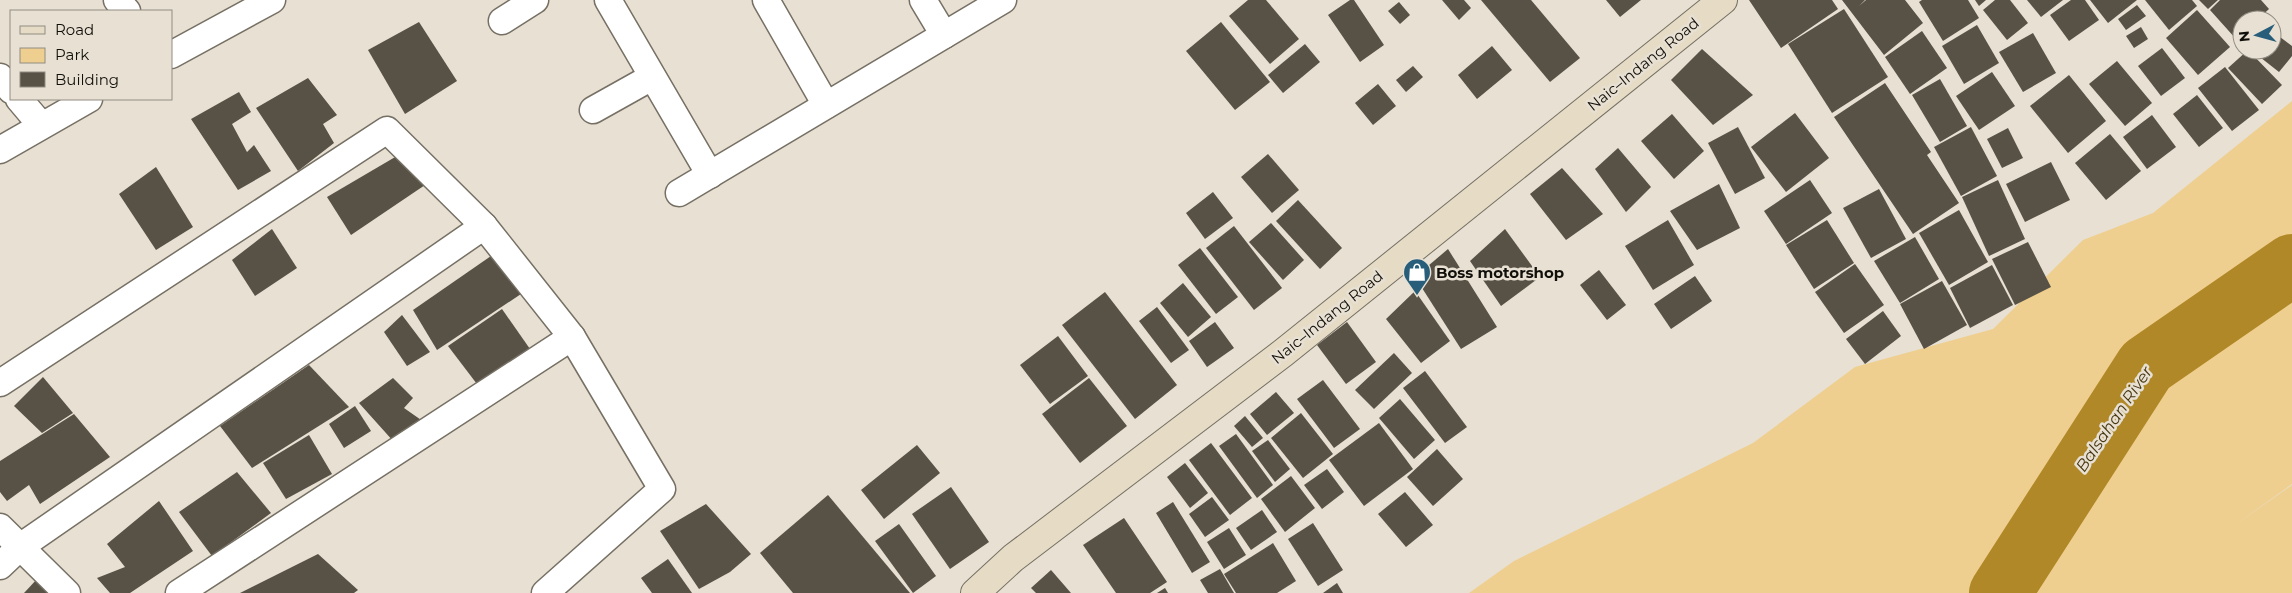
<svg xmlns="http://www.w3.org/2000/svg" width="2292" height="593" font-family="Montserrat,sans-serif">
<style>
.green{fill:#efcf8f}
.lines{fill:none;stroke-linecap:round;stroke-linejoin:round}
.river{stroke:#b08827;stroke-width:62}
.building{fill:#575146}
.street-casing{stroke:#767064;stroke-width:29}
.secondary-casing{stroke:#767064;stroke-width:30}
.street{stroke:#fff;stroke-width:26}
.secondary{stroke:#e6dbc5;stroke-width:28}
.labels{text-anchor:middle;dominant-baseline:central;stroke-width:5;stroke-linejoin:round;paint-order:stroke}
.street-label{font-size:15px;fill:#110f0a;stroke:#e7e0d3}
.poi-label{font-size:15px;font-weight:bold;fill:#110f0a;stroke:#e7e0d3;text-anchor:start}
.water-label{font-size:16px;font-style:italic;fill:#47360e;stroke:#e7e0d3}
</style>
<rect width="100%" height="100%" fill="#e7e0d3"/>
<path class="green" d="M2292 101V484L2235 525 2292 485V593H1469L1514 561 1753 443 1855 367 1993 329 2083 240 2153 213Z"/>
<g class="lines">
<path class="river" d="M2000 593 2146 366 2292 265"/>
</g>
<g class="building">
<path d="M1248 0H1266L1299 39 1270 64 1229 16Z"/>
<path d="M1350 0H1354L1384 45 1360 62 1328 15Z"/>
<path d="M1442 0H1464L1471 8 1459 20Z"/>
<path d="M1481 0H1531L1580 58 1550 82Z"/>
<path d="M1606 0H1641L1620 17Z"/>
<path d="M1749 0H1832L1838 9 1781 48Z"/>
<path d="M1842 0H1865L1859 6 1866 0H1905L1923 23 1884 55Z"/>
<path d="M1922 0H1968L1979 18 1943 41 1919 2Z"/>
<path d="M1975 0H1986L1979 6Z"/>
<path d="M1995 0H2010L2028 23 2007 40 1983 10Z"/>
<path d="M2027 0H2063L2041 17Z"/>
<path d="M2071 0H2085L2099 20 2069 41 2050 15Z"/>
<path d="M2090 0H2137L2108 23Z"/>
<path d="M2145 0H2192L2197 6 2169 30Z"/>
<path d="M2199 0H2218L2208 9Z"/>
<path d="M2220 0H2261L2269 9 2257 20H2242V34L2236 39 2210 10Z"/>
<path d="M1399 2 1410 15 1400 24 1388 11Z"/>
<path d="M2137 5 2146 16 2126 30 2118 19Z"/>
<path d="M1844 9 1888 77 1832 113 1788 44Z"/>
<path d="M2197 10 2230 47 2198 75 2166 38Z"/>
<path d="M419 22 457 81 405 114 368 50Z"/>
<path d="M1221 22 1270 82 1235 110 1186 51Z"/>
<path d="M1977 25 1999 63 1964 84 1942 46Z"/>
<path d="M2141 27 2148 39 2134 48 2126 36Z"/>
<path d="M1922 31 1947 68 1910 94 1885 57Z"/>
<path d="M2272 31 2292 46V56L2279 72 2251 50H2272Z"/>
<path d="M2033 33 2056 73 2023 92 1999 52Z"/>
<path d="M1305 44 1320 62 1283 93 1268 75Z"/>
<path d="M1492 46 1512 70 1477 99 1458 75Z"/>
<path d="M2162 48 2185 78 2161 96 2138 66Z"/>
<path d="M1702 49 1753 95 1713 125 1671 80Z"/>
<path d="M2248 50 2282 85 2262 104 2228 68Z"/>
<path d="M2117 61 2152 103 2125 126 2089 84Z"/>
<path d="M1413 66 1423 77 1406 92 1396 80Z"/>
<path d="M2225 67 2259 110 2232 131 2198 88Z"/>
<path d="M1992 72 2015 106 1979 130 1956 96Z"/>
<path d="M2069 75 2106 121 2068 153 2030 106Z"/>
<path d="M308 78 337 115 323 124 334 143 298 171 256 108Z"/>
<path d="M1940 79 1967 126 1940 142 1912 95Z"/>
<path d="M1885 83 1931 152 1927 155 1959 203 1913 234 1834 117Z"/>
<path d="M1378 84 1396 106 1373 125 1355 103Z"/>
<path d="M239 92 251 112 232 124 247 152 254 145 271 171 238 190 191 119Z"/>
<path d="M2197 95 2223 128 2199 147 2173 114Z"/>
<path d="M1795 113 1829 158 1786 192 1751 147Z"/>
<path d="M1672 114 1704 151 1674 179 1641 141Z"/>
<path d="M2152 115 2176 147 2147 169 2123 137Z"/>
<path d="M1738 127 1765 178 1735 194 1708 143Z"/>
<path d="M1971 127 1997 176 1961 196 1934 147Z"/>
<path d="M2008 128 2023 158 2002 168 1987 139Z"/>
<path d="M2110 134 2141 171 2106 200 2075 163Z"/>
<path d="M1618 148 1651 187 1626 212 1595 169Z"/>
<path d="M402 153 428 183 351 235 327 197Z"/>
<path d="M1268 154 1299 190 1272 213 1241 177Z"/>
<path d="M2051 162 2070 200 2025 222 2006 184Z"/>
<path d="M156 167 193 227 156 250 119 194Z"/>
<path d="M1562 168 1603 214 1566 240 1530 194Z"/>
<path d="M1810 180 1832 213 1786 244 1764 211Z"/>
<path d="M1998 180 2025 239 1989 256 1962 197Z"/>
<path d="M1719 184 1740 228 1697 250 1670 211Z"/>
<path d="M1879 189 1906 239 1871 258 1843 208Z"/>
<path d="M1213 192 1233 218 1205 239 1186 213Z"/>
<path d="M1298 200 1342 248 1320 269 1276 221Z"/>
<path d="M1959 210 1988 262 1949 285 1919 233Z"/>
<path d="M1668 220 1694 265 1653 290 1625 246Z"/>
<path d="M1827 220 1854 263 1814 289 1786 245Z"/>
<path d="M1271 223 1304 260 1283 280 1249 242Z"/>
<path d="M1234 226 1282 288 1254 310 1206 248Z"/>
<path d="M272 229 297 268 255 296 232 260Z"/>
<path d="M1505 229 1540 277 1501 306 1470 261Z"/>
<path d="M1915 237 1939 279 1900 303 1874 261Z"/>
<path d="M2028 242 2051 287 2015 305 1992 259Z"/>
<path d="M1200 248 1238 297 1216 314 1178 265Z"/>
<path d="M1448 249 1497 327 1461 349 1415 277Z"/>
<path d="M491 256 521 294 437 350 413 310Z"/>
<path d="M1855 264 1884 305 1844 333 1815 292Z"/>
<path d="M1992 265 2013 305 1970 328 1950 288Z"/>
<path d="M1599 270 1626 305 1607 320 1580 285Z"/>
<path d="M1695 276 1712 301 1671 329 1654 304Z"/>
<path d="M1942 281 1967 325 1924 349 1900 304Z"/>
<path d="M1183 283 1211 317 1188 337 1160 303Z"/>
<path d="M1415 291 1450 341 1421 363 1386 319Z"/>
<path d="M1105 292 1177 385 1135 419 1062 325Z"/>
<path d="M1157 307 1189 350 1171 363 1139 321Z"/>
<path d="M502 309 530 349 480 388 448 346Z"/>
<path d="M1883 311 1901 336 1865 364 1846 339Z"/>
<path d="M402 315 430 352 407 366 384 332Z"/>
<path d="M1215 322 1234 348 1207 367 1189 341Z"/>
<path d="M1347 322 1376 362 1346 384 1317 345Z"/>
<path d="M1058 336 1088 376 1050 404 1020 365Z"/>
<path d="M1394 353 1412 373 1374 409 1355 390Z"/>
<path d="M309 365 349 407 252 468 220 426Z"/>
<path d="M1425 371 1467 427 1445 443 1403 388Z"/>
<path d="M43 377 73 413 42 433 14 406Z"/>
<path d="M393 378 413 398 404 408 424 422 394 442 359 403Z"/>
<path d="M1089 378 1127 426 1080 463 1042 414Z"/>
<path d="M1323 380 1360 429 1334 448 1297 399Z"/>
<path d="M1276 392 1294 413 1267 435 1250 414Z"/>
<path d="M1400 399 1435 440 1414 459 1379 418Z"/>
<path d="M355 406 371 431 344 448 329 424Z"/>
<path d="M1301 413 1333 454 1303 478 1271 438Z"/>
<path d="M74 414 110 457 40 504 29 485 7 501 0 492V461Z"/>
<path d="M1245 416 1263 438 1252 447 1234 426Z"/>
<path d="M1379 423 1413 469 1364 506 1329 460Z"/>
<path d="M1236 434 1273 485 1257 498 1219 446Z"/>
<path d="M309 435 332 474 286 499 263 463Z"/>
<path d="M1268 440 1290 469 1275 482 1252 451Z"/>
<path d="M1211 443 1252 498 1230 515 1189 460Z"/>
<path d="M917 445 940 473 884 519 861 490Z"/>
<path d="M1437 449 1463 479 1433 506 1407 477Z"/>
<path d="M1185 463 1208 493 1190 508 1167 477Z"/>
<path d="M1327 469 1344 492 1322 509 1304 485Z"/>
<path d="M237 472 271 513 212 556 179 512Z"/>
<path d="M1291 476 1315 508 1285 532 1261 499Z"/>
<path d="M951 487 989 542 950 569 912 514Z"/>
<path d="M1405 492 1433 525 1406 547 1378 514Z"/>
<path d="M828 495 910 593H793L760 553Z"/>
<path d="M1212 497 1229 520 1205 537 1189 514Z"/>
<path d="M159 501 193 551 130 593H110L97 578 125 567 107 544Z"/>
<path d="M1173 502 1210 562 1192 573 1156 513Z"/>
<path d="M706 504 751 554 730 572 699 589 660 531Z"/>
<path d="M1262 510 1277 532 1251 550 1236 528Z"/>
<path d="M1124 518 1167 582 1150 593H1116L1083 545Z"/>
<path d="M1313 523 1343 570 1318 586 1288 539Z"/>
<path d="M899 524 936 576 913 593 875 541Z"/>
<path d="M1229 528 1246 555 1224 569 1207 542Z"/>
<path d="M1273 543 1296 581 1277 593H1236L1224 574Z"/>
<path d="M318 554 358 590 354 593H240Z"/>
<path d="M668 559 692 593H652L641 578Z"/>
<path d="M1220 569 1234 593H1208L1200 580Z"/>
<path d="M1051 570 1071 593H1036L1031 588Z"/>
<path d="M38 578 53 593H24Z"/>
<path d="M1337 583 1343 593H1323Z"/>
<path d="M1165 588 1168 593H1157Z"/>
</g>
<g class="lines">
<g class="street-casing">
<g id="street">
<path d="M117 0 127 11"/>
<path d="M608 0 710 175"/>
<path d="M766 0 826 105"/>
<path d="M923 0 944 35"/>
<path d="M502 21 535 0"/>
<path d="M171 55 272 0"/>
<path d="M0 77 11 90"/>
<path d="M19 99 41 125"/>
<path d="M593 110 652 77"/>
<path d="M0 150 89 99"/>
<path d="M679 193 1003 0"/>
<path d="M0 383 387 130 484 226 572 337 662 489 545 593"/>
<path d="M0 527 67 593"/>
<path d="M0 566 20 547 484 226"/>
<path d="M179 593 572 337"/>
</g>
</g>
<g class="secondary-casing">
<path id="secondary" d="M975 593 1013 558 1283 353 1723 0"/>
</g>
<use href="#street" class="street"/>
<use href="#secondary" class="secondary"/>
</g>
<defs>
<g id="shop-pin" transform="scale(1.4375)"><path d="M0 17L-7.5 6A9.5 9.5 0 1 1 7.5 6Z" fill="#295e7a" stroke="#e7e0d3"/><path d="M-5-2.5h2.3a2.7 3.5 0 0 1 5.4 0H5L5.5 6h-11ZM-1.5-2.5h3a1.5 2.3 0 0 0-3 0Z" fill="#fff"/></g>
</defs>
<g fill-rule="evenodd">
<use href="#shop-pin" x="1417" y="272"/>
</g>
<g class="labels">
<g class="street-label">
<text transform="translate(1643 64) rotate(-39)">Naic–Indang Road</text>
<text transform="translate(1327 317) rotate(-39)">Naic–Indang Road</text>
</g>
<g class="poi-label">
<text x="1436" y="272">Boss motorshop</text>
</g>
<g class="water-label">
<text transform="translate(2114 419) rotate(-56)">Balsahan River</text>
</g>
</g>
<rect x="10" y="10" width="162" height="90" fill="#e7e0d3" stroke="#918c83"/>
<rect x="20" y="26" width="25" height="8" fill="#e6dbc5" stroke="#918c83"/>
<text x="55" y="35" font-size="15" fill="#110f0a">Road</text>
<rect x="20" y="48" width="25" height="15" fill="#efcf8f" stroke="#918c83"/>
<text x="55" y="60" font-size="15" fill="#110f0a">Park</text>
<rect x="20" y="72" width="25" height="15" fill="#575146" stroke="#918c83"/>
<text x="55" y="85" font-size="15" fill="#110f0a">Building</text>
<g transform="translate(2257 35) rotate(264)"><circle r="24" fill="#e7e0d3" stroke="#918c83"/>
<path d="M0-4L9 19L0 12L-9 19Z" fill="#295e7a"/>
<text y="-8" font-size="14" font-weight="bold" text-anchor="middle" fill="#110f0a">N</text>
</g>
</svg>
